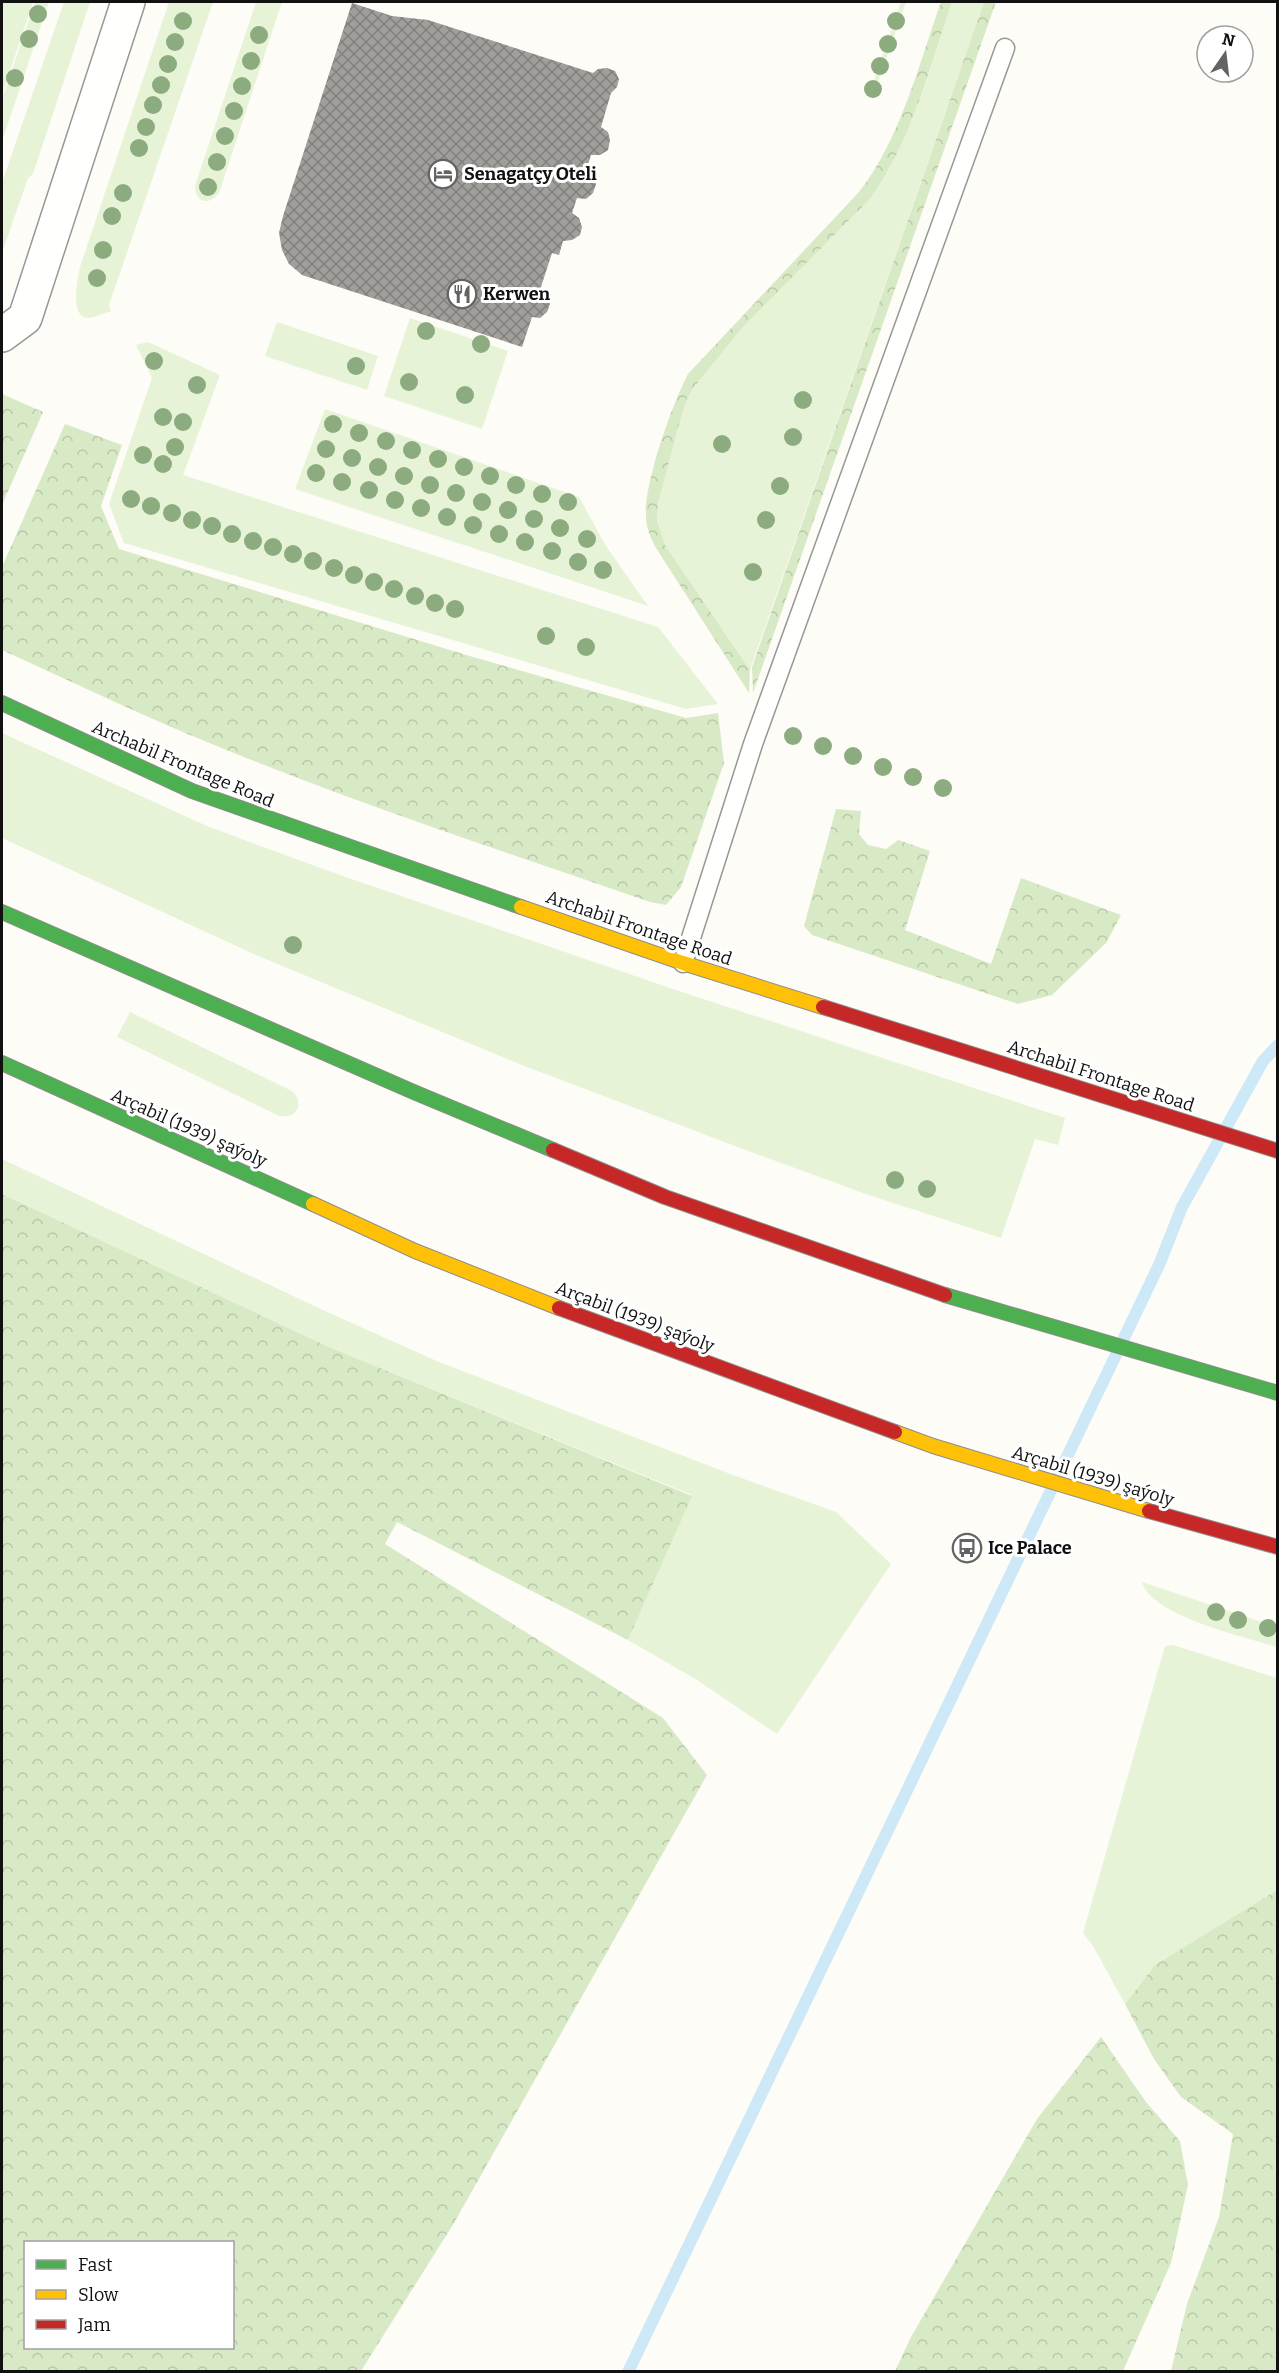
<svg xmlns="http://www.w3.org/2000/svg" width="1279" height="2373" font-family="Bitter,serif">
<style>
.grass{fill:#e7f3d7}
.forest{fill:url(#forest-crowns);fill-rule:evenodd}
.lines{fill:none;stroke-linecap:round;stroke-linejoin:round}
.stream{stroke:#cde8f7;stroke-width:12}
.building{fill:url(#building-cross-hatch)}
.lane-casing{stroke:#979795;stroke-width:21}
.street-casing{stroke:#979795;stroke-width:36}
.fast-casing{stroke:#8e8d8b;stroke-width:16}
.slow-casing{stroke:#8e8d8b;stroke-width:16}
.jam-casing{stroke:#8e8d8b;stroke-width:16}
.lane{stroke:#fffffe;stroke-width:18}
.street{stroke:#fffffe;stroke-width:33}
.fast{stroke:#4caf50;stroke-width:14}
.slow{stroke:#ffc107;stroke-width:14}
.jam{stroke:#c62828;stroke-width:14}
.tree{fill:#8cac80}
.labels{text-anchor:middle;dominant-baseline:central;stroke-width:6;stroke-linejoin:round;paint-order:stroke}
.poi-label{font-size:18px;font-weight:bold;fill:#111;stroke:#fff;text-anchor:start}
.street-label{font-size:18px;fill:#111;stroke:#fff}
</style>
<defs>
<pattern id="forest-crowns" width="20" height="18" patternUnits="userSpaceOnUse" patternTransform="scale(1.5)"><rect width="20" height="18" fill="#d8eac5"/><path d="M2 6a3 3 0 1 1 6 0M12 15a3 3 0 1 1 6 0" fill="none" stroke="#b8c8a8"/></pattern>
<pattern id="building-cross-hatch" width="8" height="8" patternUnits="userSpaceOnUse" patternTransform="scale(1.5)"><rect width="8" height="8" fill="#a19f9c"/><path d="M0 0l8 8M0 8l8-8" fill="none" stroke="#82807e"/></pattern>
</defs>
<rect width="100%" height="100%" fill="#fdfcf7"/>
<g class="grass">
<path d="M2 2H33L2 95Z"/>
<path d="M35 2H49L2 141V99Z"/>
<path d="M64 2H90L33 174 28 178 2 253V183Z"/>
<path d="M169 2H213L109 305 111 311C104 313 95 318 88 318 69 317 78 278 80 267Z"/>
<path d="M256 2H282L219 193C209 206 195 203 195 186Z"/>
<path d="M901 2H906L874 94 870 92Z"/>
<path d="M952 2H984L750 670 665 545 657 521 658 504 678 428 687 399 694 387 744 326 870 199C912 141 929 68 952 2Z"/>
<path d="M410 318 508 351 482 429 384 396Z"/>
<path d="M277 322 378 356 367 390 265 356Z"/>
<path d="M148 342 220 375 183 475 658 627 718 704 686 709 124 543 109 504 152 378 136 345Z"/>
<path d="M325 409 579 497 606 546 648 606 295 489Z"/>
<path d="M2 733 207 826 334 873 673 989 1065 1118 1058 1145 1035 1139 1001 1238 866 1194 743 1149 527 1067 258 956 2 838Z"/>
<path d="M130 1012 292 1091C305 1103 297 1119 279 1116L117 1037Z"/>
<path d="M2 1159 325 1311 439 1362 733 1475 836 1512 891 1564 777 1734 694 1678 628 1640 692 1495 329 1347 2 1194Z"/>
<path d="M1142 1582 1277 1627V1647C1245 1637 1151 1616 1142 1582Z"/>
<path d="M1173 1645 1277 1678V1890L1155 1965 1125 2004 1093 1946 1083 1933 1165 1646Z"/>
</g>
<g class="forest">
<path d="M941 2H952C929 68 912 141 870 199L744 326 694 387 687 399 678 428 658 504 657 521 665 545 750 670 749 693 656 548C651 538 646 528 646 517 643 486 673 402 688 374L859 192C900 140 919 64 941 2Z"/>
<path d="M984 2H996L753 693 752 667Z"/>
<path d="M2 394 43 412 2 505Z"/>
<path d="M65 424 122 445 101 506 119 549 473 657 686 718 718 713 724 763 681 887 666 905 650 902C511 854 371 808 234 753 155 722 79 685 2 650V567Z"/>
<path d="M836 809 861 811 859 834 868 845 886 849 898 840 930 851 905 930 991 964 1021 878 1121 915 1106 943 1052 995 1018 1004 812 935 804 926Z"/>
<path d="M2 1194 329 1347 692 1496 628 1640 397 1522 385 1544 663 1718 707 1775 454 2223 361 2371H2ZM232 2242V2348H26V2242Z"/>
<path d="M1277 1890V2371H1171L1187 2304 1219 2217 1233 2134 1181 2097 1154 2059 1125 2004 1155 1965Z"/>
<path d="M1101 2037 1146 2102 1180 2141 1188 2185 1171 2263 1123 2371H895L911 2337 1037 2119Z"/>
</g>
<g class="lines">
<path class="stream" d="M628 2372 1159 1265 1182 1207 1263 1061 1278 1045"/>
</g>
<path class="building" d="M352 3 392 16 428 20 593 73 598 69 607 68 615 71 619 79 617 87 611 93 601 127 608 132 610 140 608 150 600 155H591L586 171 593 176 596 184 593 193 586 199 577 198 572 213 579 218 582 227 580 235 572 240 563 241 559 255 552 253 540 290 547 296 550 304 547 312 540 318 532 317 522 347 302 275 289 264 282 250 279 233 283 216Z"/>
<g class="lines">
<g class="lane-casing">
<path id="lane" d="M683 963 753 744 1005 48"/>
</g>
<g class="street-casing">
<path id="street" d="M2 335 25 318 128 2"/>
</g>
<g class="fast-casing">
<g id="fast">
<path d="M2 703 192 791 521 907"/>
<path d="M2 912 416 1093 553 1150"/>
<path d="M2 1063 313 1204"/>
<path d="M945 1295 1278 1393"/>
</g>
</g>
<g class="slow-casing">
<g id="slow">
<path d="M521 907 683 963 823 1007"/>
<path d="M313 1204 415 1251 559 1308"/>
<path d="M895 1432 933 1446 1149 1511"/>
</g>
</g>
<g class="jam-casing">
<g id="jam">
<path d="M823 1007 1278 1151"/>
<path d="M553 1150 665 1197 945 1295"/>
<path d="M559 1308 895 1432"/>
<path d="M1149 1511 1278 1547"/>
</g>
</g>
<use href="#lane" class="lane"/>
<use href="#street" class="street"/>
<use href="#fast" class="fast"/>
<use href="#slow" class="slow"/>
<use href="#jam" class="jam"/>
</g>
<g class="tree">
<circle cx="38" cy="14" r="9"/>
<circle cx="183" cy="21" r="9"/>
<circle cx="896" cy="21" r="9"/>
<circle cx="259" cy="35" r="9"/>
<circle cx="29" cy="39" r="9"/>
<circle cx="175" cy="42" r="9"/>
<circle cx="888" cy="44" r="9"/>
<circle cx="251" cy="61" r="9"/>
<circle cx="168" cy="64" r="9"/>
<circle cx="880" cy="66" r="9"/>
<circle cx="15" cy="78" r="9"/>
<circle cx="161" cy="85" r="9"/>
<circle cx="242" cy="86" r="9"/>
<circle cx="873" cy="89" r="9"/>
<circle cx="153" cy="105" r="9"/>
<circle cx="234" cy="111" r="9"/>
<circle cx="146" cy="127" r="9"/>
<circle cx="225" cy="136" r="9"/>
<circle cx="139" cy="148" r="9"/>
<circle cx="217" cy="162" r="9"/>
<circle cx="208" cy="187" r="9"/>
<circle cx="123" cy="193" r="9"/>
<circle cx="112" cy="216" r="9"/>
<circle cx="103" cy="250" r="9"/>
<circle cx="97" cy="278" r="9"/>
<circle cx="426" cy="331" r="9"/>
<circle cx="481" cy="344" r="9"/>
<circle cx="154" cy="361" r="9"/>
<circle cx="356" cy="366" r="9"/>
<circle cx="409" cy="382" r="9"/>
<circle cx="197" cy="385" r="9"/>
<circle cx="465" cy="395" r="9"/>
<circle cx="803" cy="400" r="9"/>
<circle cx="163" cy="417" r="9"/>
<circle cx="183" cy="422" r="9"/>
<circle cx="333" cy="424" r="9"/>
<circle cx="359" cy="433" r="9"/>
<circle cx="793" cy="437" r="9"/>
<circle cx="386" cy="441" r="9"/>
<circle cx="722" cy="444" r="9"/>
<circle cx="175" cy="447" r="9"/>
<circle cx="326" cy="449" r="9"/>
<circle cx="412" cy="450" r="9"/>
<circle cx="143" cy="455" r="9"/>
<circle cx="352" cy="458" r="9"/>
<circle cx="438" cy="459" r="9"/>
<circle cx="163" cy="464" r="9"/>
<circle cx="378" cy="467" r="9"/>
<circle cx="464" cy="467" r="9"/>
<circle cx="316" cy="473" r="9"/>
<circle cx="404" cy="476" r="9"/>
<circle cx="490" cy="476" r="9"/>
<circle cx="342" cy="482" r="9"/>
<circle cx="430" cy="485" r="9"/>
<circle cx="516" cy="485" r="9"/>
<circle cx="780" cy="486" r="9"/>
<circle cx="369" cy="490" r="9"/>
<circle cx="456" cy="493" r="9"/>
<circle cx="542" cy="494" r="9"/>
<circle cx="131" cy="499" r="9"/>
<circle cx="395" cy="500" r="9"/>
<circle cx="482" cy="502" r="9"/>
<circle cx="568" cy="502" r="9"/>
<circle cx="151" cy="506" r="9"/>
<circle cx="421" cy="508" r="9"/>
<circle cx="508" cy="510" r="9"/>
<circle cx="172" cy="513" r="9"/>
<circle cx="447" cy="517" r="9"/>
<circle cx="534" cy="519" r="9"/>
<circle cx="192" cy="520" r="9"/>
<circle cx="766" cy="520" r="9"/>
<circle cx="473" cy="525" r="9"/>
<circle cx="212" cy="526" r="9"/>
<circle cx="560" cy="528" r="9"/>
<circle cx="232" cy="534" r="9"/>
<circle cx="499" cy="534" r="9"/>
<circle cx="587" cy="539" r="9"/>
<circle cx="253" cy="541" r="9"/>
<circle cx="525" cy="542" r="9"/>
<circle cx="273" cy="547" r="9"/>
<circle cx="552" cy="551" r="9"/>
<circle cx="293" cy="554" r="9"/>
<circle cx="313" cy="561" r="9"/>
<circle cx="578" cy="562" r="9"/>
<circle cx="334" cy="568" r="9"/>
<circle cx="603" cy="570" r="9"/>
<circle cx="753" cy="572" r="9"/>
<circle cx="354" cy="575" r="9"/>
<circle cx="374" cy="582" r="9"/>
<circle cx="394" cy="589" r="9"/>
<circle cx="415" cy="596" r="9"/>
<circle cx="435" cy="603" r="9"/>
<circle cx="455" cy="609" r="9"/>
<circle cx="546" cy="636" r="9"/>
<circle cx="586" cy="647" r="9"/>
<circle cx="793" cy="736" r="9"/>
<circle cx="823" cy="746" r="9"/>
<circle cx="853" cy="756" r="9"/>
<circle cx="883" cy="767" r="9"/>
<circle cx="913" cy="777" r="9"/>
<circle cx="943" cy="788" r="9"/>
<circle cx="293" cy="945" r="9"/>
<circle cx="895" cy="1180" r="9"/>
<circle cx="927" cy="1189" r="9"/>
<circle cx="1216" cy="1612" r="9"/>
<circle cx="1238" cy="1620" r="9"/>
<circle cx="1268" cy="1628" r="9"/>
</g>
<defs>
<g id="hotel-ring" transform="scale(1.5)"><circle r="9.5" fill="#fff" stroke="#646362" stroke-width="1.5"/><path d="M-6-4.5h1.5V1H6V5H4.5V3h-9V5H-6ZM-4 0a1.8 1.8 0 1 1 3.6 0ZM.5 0V-2.5h3Q6-2.5 6 0Z" fill="#646362"/></g>
<g id="restaurant-ring" transform="scale(1.5)"><circle r="9.5" fill="#fff" stroke="#646362" stroke-width="1.5"/><path d="M-5-6h1v4h1v-4h1v4h1v-4h1v5L-1.5 .5V6h-2V.5L-5-1ZM5-6V6H3V1.5H1.5Q1.5-4 5-6Z" fill="#646362"/></g>
<g id="bus-ring" transform="scale(1.5)"><circle r="9.5" fill="#fff" stroke="#646362" stroke-width="1.5"/><path d="M-5-6H5V4H4V6H2V4H-2V6H-4V4H-5ZM-3.5-4V0h7V-4ZM-3.5 1.2v1.5H-2V1.2ZM2 1.2v1.5H3.5V1.2Z" fill="#646362"/></g>
</defs>
<g fill-rule="evenodd">
<use href="#hotel-ring" x="443" y="174"/>
<use href="#restaurant-ring" x="462" y="294"/>
<use href="#bus-ring" x="967" y="1548"/>
</g>
<g class="labels">
<g class="poi-label">
<text x="464" y="174">Senagatçy Oteli</text>
<text x="483" y="294">Kerwen</text>
<text x="988" y="1548">Ice Palace</text>
</g>
<g class="street-label">
<text transform="translate(183 764) rotate(23)">Archabil Frontage Road</text>
<text transform="translate(639 928) rotate(19)">Archabil Frontage Road</text>
<text transform="translate(1101 1076) rotate(18)">Archabil Frontage Road</text>
<text transform="translate(189 1128) rotate(24)">Arçabil (1939) şaýoly</text>
<text transform="translate(635 1317) rotate(21)">Arçabil (1939) şaýoly</text>
<text transform="translate(1093 1476) rotate(17)">Arçabil (1939) şaýoly</text>
</g>
</g>
<rect width="1279" height="2373" fill="none" stroke="#111111" stroke-width="6"/>
<rect x="24" y="2241" width="210" height="108" fill="#ffffff" stroke="#a0a0a0" stroke-width="1.5"/>
<rect x="36" y="2260" width="30" height="9" fill="#4caf50" stroke="#a0a0a0" stroke-width="1.5"/>
<text x="78" y="2271" font-size="18" fill="#111111">Fast</text>
<rect x="36" y="2290" width="30" height="9" fill="#ffc107" stroke="#a0a0a0" stroke-width="1.5"/>
<text x="78" y="2301" font-size="18" fill="#111111">Slow</text>
<rect x="36" y="2320" width="30" height="9" fill="#c62828" stroke="#a0a0a0" stroke-width="1.5"/>
<text x="78" y="2331" font-size="18" fill="#111111">Jam</text>
<g transform="translate(1225 54) rotate(14)"><circle r="28" fill="#ffffff" stroke="#a0a0a0" stroke-width="1.5"/>
<path d="M0-4.5L10 22L0 15L-10 22Z" fill="#646362"/>
<text y="-9" font-size="16" font-weight="bold" text-anchor="middle" fill="#111111">N</text>
</g>
</svg>
